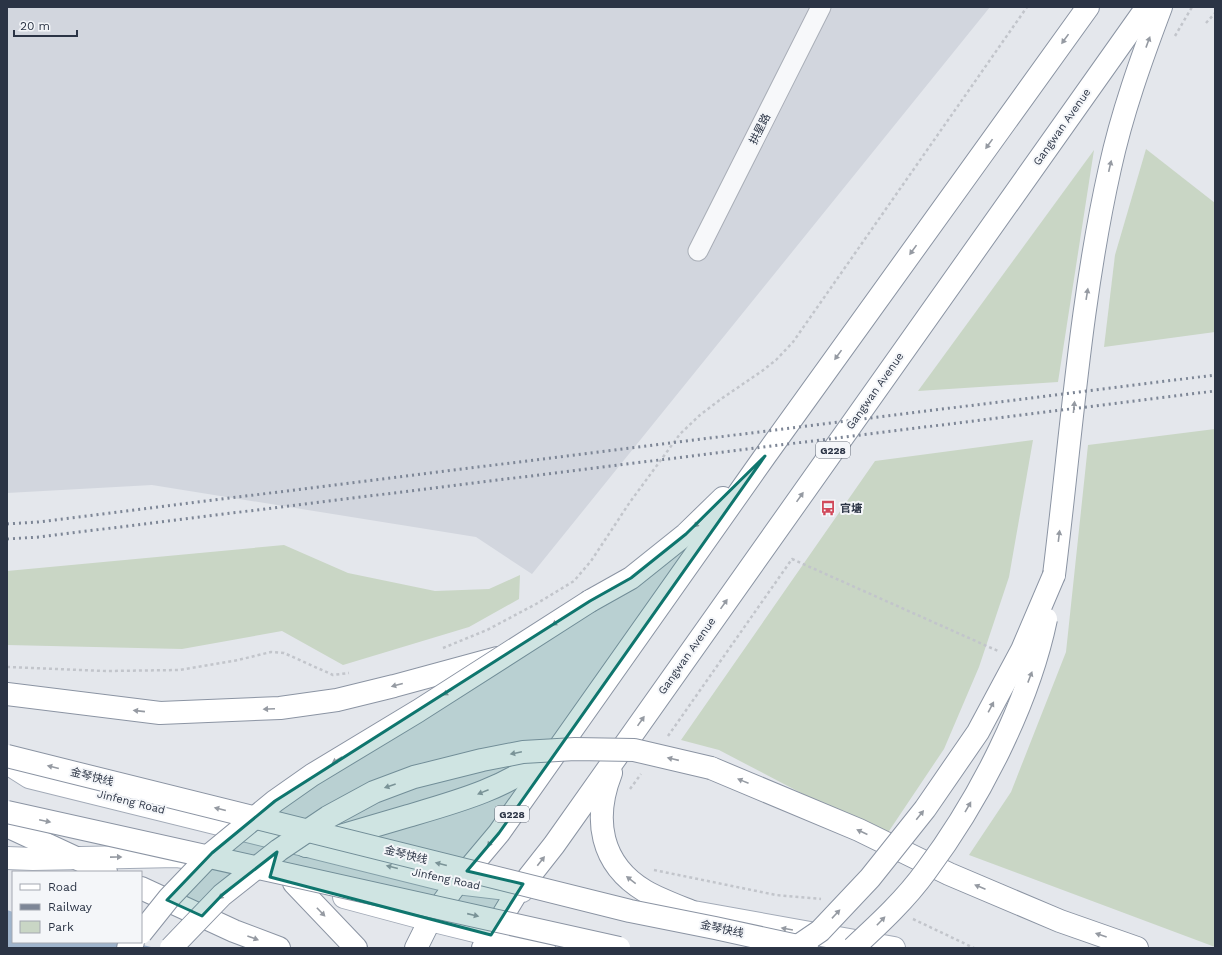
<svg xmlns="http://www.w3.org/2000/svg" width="1222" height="955" font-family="'Work Sans','Noto Sans SC',sans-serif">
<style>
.built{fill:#d2d6de}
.green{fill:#c9d6c5}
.water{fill:#9fb4cc}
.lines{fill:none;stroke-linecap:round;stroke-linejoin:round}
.minor-casing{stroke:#a9aeb7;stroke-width:21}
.primary-casing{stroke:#a3abb8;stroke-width:24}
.trunk-casing{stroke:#8b94a3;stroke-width:24}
.path{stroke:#c2c5cb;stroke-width:2.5;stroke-dasharray:3 3;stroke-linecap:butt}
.minor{stroke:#f7f8fa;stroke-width:19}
.primary{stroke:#fff;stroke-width:22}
.trunk{stroke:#fff;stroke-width:22}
.rail{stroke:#7d8696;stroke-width:3;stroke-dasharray:2 4;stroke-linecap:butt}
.trunk-bridge-casing{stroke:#8b94a3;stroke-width:24;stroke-linecap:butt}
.trunk-bridge{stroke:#fff;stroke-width:22}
.oneway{fill:#959aa2}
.marked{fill:#0f766e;fill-opacity:0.2;stroke:#0f766e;stroke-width:3;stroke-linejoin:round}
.labels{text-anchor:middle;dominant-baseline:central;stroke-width:4;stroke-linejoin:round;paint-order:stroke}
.shield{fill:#f4f6f9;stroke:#676e7b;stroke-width:1}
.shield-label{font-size:10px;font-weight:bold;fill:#2b3445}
.street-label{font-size:11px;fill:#2b3445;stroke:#f4f6f9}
.poi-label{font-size:11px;font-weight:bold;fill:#2b3445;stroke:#f4f6f9;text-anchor:start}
</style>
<rect width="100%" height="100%" fill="#e4e7ec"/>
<path class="built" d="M7 7H990L532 574 476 537 152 485 7 493Z"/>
<g class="green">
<path d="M1146 149 1215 203V332L1104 347 1115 255Z"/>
<path d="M1094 150 1058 382 918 391Z"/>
<path d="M1215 429V947L969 855 1011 792 1066 652 1088 445Z"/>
<path d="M1033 440 1009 577 979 667 944 749 885 837 719 750 681 740 875 461Z"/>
<path d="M284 545 348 573 435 591 489 589 520 575 519 599 469 627 343 665 282 631 182 649 7 645V571Z"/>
</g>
<path class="water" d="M7 910 13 912V942H131L155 948H7Z"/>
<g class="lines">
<g class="minor-casing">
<path id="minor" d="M698 251 821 7"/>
</g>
<g class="primary-casing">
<g id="primary">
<path d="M7 763 29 777 457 883 522 891"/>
<path d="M7 858 33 859 177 856 184 857"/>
<path d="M344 897 430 920 544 948"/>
<path d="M671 908 894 948"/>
</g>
</g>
<g class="trunk-casing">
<g id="trunk">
<path d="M1054 575C1071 439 1080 302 1110 168 1122 113 1141 60 1161 7"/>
<path d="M590 601 631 578 686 534 723 498"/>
<path d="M7 694 160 713 280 708 337 700 394 686 497 658"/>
<path d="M711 768 859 830 949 874 1060 921 1137 948"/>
<path d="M611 773C593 819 600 864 645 891 659 899 675 905 690 911"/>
<path d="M7 826 106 872"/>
<path d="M306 846C340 836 374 826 408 816 456 802 508 788 547 755"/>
<path d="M294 883 356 948"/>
<path d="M141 888 234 931 279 948"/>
<path d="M128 948 133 942"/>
<path d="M416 948 430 920 457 883 499 833 765 456 1088 7"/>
<path d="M483 948 517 892 554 845 1147 7"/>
</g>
</g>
<g class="path">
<path d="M1206 23 1215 13"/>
<path d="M1175 36 1192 7"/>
<path d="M443 648 487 630 536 604 574 581 591 561 630 502 680 434 700 415 721 399 762 371 776 360 793 342 1027 7"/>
<path d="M7 667 106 671 179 670 238 660 271 652 284 653 333 675 349 673"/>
<path d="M668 736 792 559 998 651"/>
<path d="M630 789 641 774"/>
<path d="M654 870 776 895 821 899"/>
<path d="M913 919 974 948"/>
</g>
<use href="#minor" class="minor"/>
<use href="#primary" class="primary"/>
<use href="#trunk" class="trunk"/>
<g class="rail">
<path d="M7 524 38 522 1215 375"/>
<path d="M7 539 39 537 1215 391"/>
</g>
<g class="trunk-bridge-casing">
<g id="trunk-bridge">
<path d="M7 756 630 911 715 928 807 948"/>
<path d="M7 812 619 948"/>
<path d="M141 933 169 898 212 853 275 801 312 775 418 711 590 601"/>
<path d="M171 948 222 895 279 850 328 817 374 792 414 777 482 760 523 752 575 749 634 750 711 768"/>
<path d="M795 948 820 931 870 878 925 809 978 732 1022 650 1054 575"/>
<path d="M853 948C879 924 906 899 926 871 979 800 1028 705 1046 619"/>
</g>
</g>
<use href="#trunk-bridge" class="trunk-bridge"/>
</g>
<defs><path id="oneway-solid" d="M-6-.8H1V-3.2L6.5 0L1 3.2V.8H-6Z"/></defs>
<g class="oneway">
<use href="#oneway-solid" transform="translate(1065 39) rotate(126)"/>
<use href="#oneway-solid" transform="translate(1148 42) rotate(-70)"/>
<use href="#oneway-solid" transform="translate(989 144) rotate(126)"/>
<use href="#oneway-solid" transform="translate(1110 166) rotate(-77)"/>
<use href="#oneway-solid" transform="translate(913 250) rotate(126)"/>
<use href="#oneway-solid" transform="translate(1087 294) rotate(-81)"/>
<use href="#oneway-solid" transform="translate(838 355) rotate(126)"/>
<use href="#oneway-solid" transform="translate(1074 407) rotate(-84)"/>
<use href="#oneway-solid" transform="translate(800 497) rotate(-55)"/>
<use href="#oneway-solid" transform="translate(698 523) rotate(135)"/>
<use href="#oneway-solid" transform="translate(1059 536) rotate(-83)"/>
<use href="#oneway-solid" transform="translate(724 604) rotate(-55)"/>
<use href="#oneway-solid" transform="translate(557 622) rotate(148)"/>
<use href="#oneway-solid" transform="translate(1030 677) rotate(-69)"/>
<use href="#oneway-solid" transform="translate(397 685) rotate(165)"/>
<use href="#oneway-solid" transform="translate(448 692) rotate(147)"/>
<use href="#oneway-solid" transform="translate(991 707) rotate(-62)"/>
<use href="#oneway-solid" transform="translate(269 709) rotate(177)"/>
<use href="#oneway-solid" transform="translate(139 711) rotate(-174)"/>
<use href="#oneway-solid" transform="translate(641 721) rotate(-55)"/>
<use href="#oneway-solid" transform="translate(516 753) rotate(168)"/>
<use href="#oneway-solid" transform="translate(673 759) rotate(-167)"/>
<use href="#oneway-solid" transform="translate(337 760) rotate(148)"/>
<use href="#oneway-solid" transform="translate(53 767) rotate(-166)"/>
<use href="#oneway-solid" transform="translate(743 781) rotate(-158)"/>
<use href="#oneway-solid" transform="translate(390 786) rotate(161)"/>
<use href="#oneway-solid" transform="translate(483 792) rotate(158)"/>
<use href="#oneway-solid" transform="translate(968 807) rotate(-60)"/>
<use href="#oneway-solid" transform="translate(220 809) rotate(-166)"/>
<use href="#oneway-solid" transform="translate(920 815) rotate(-51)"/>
<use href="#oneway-solid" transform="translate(45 821) rotate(12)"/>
<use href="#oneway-solid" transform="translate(862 832) rotate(-155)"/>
<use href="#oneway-solid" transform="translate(491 842) rotate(130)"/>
<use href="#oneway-solid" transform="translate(116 857) rotate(-1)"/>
<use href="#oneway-solid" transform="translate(541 861) rotate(-52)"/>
<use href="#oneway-solid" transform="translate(441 864) rotate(-166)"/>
<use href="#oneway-solid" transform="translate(392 867) rotate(-166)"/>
<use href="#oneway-solid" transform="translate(631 880) rotate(-142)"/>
<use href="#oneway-solid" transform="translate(980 887) rotate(-157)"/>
<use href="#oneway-solid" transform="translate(223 895) rotate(139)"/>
<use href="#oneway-solid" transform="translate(321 912) rotate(46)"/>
<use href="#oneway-solid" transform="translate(836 914) rotate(-47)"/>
<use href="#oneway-solid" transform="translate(473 915) rotate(13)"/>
<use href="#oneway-solid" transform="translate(881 921) rotate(-46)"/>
<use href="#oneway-solid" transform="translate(787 929) rotate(-170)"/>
<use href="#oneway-solid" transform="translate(1101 935) rotate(-161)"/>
<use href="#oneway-solid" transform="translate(253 938) rotate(20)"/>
</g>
<path class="marked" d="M765 456 499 833 467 871 523 884 491 935 270 877 277 852 222 895 202 916 167 900 212 853 275 801 590 601 631 578 686 534Z"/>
<defs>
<g id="bus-bare" transform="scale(1.2)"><path d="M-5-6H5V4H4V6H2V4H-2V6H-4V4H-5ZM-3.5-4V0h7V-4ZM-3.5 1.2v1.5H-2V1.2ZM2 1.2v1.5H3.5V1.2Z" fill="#d1495b" stroke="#f4f6f9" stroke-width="2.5" paint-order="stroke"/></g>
</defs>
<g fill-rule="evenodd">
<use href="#bus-bare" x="828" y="508"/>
</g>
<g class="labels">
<g class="shield">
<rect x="816" y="442" width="34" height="16" rx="3"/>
<rect x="495" y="806" width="34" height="16" rx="3"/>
</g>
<g class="shield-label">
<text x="833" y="450">G228</text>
<text x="512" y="814">G228</text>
</g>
<g class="street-label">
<text transform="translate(1062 127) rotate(-55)">Gangwan Avenue</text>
<text transform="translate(760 129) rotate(-63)">拱星路</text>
<text transform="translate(875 391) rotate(-55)">Gangwan Avenue</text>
<text transform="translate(687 656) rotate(-55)">Gangwan Avenue</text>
<text transform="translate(92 777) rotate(14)">金琴快线</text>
<text transform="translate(131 802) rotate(14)">Jinfeng Road</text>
<text transform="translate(406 855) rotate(14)">金琴快线</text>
<text transform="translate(446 879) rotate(12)">Jinfeng Road</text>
<text transform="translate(722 929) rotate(12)">金琴快线</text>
</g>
<g class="poi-label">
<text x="840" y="508">官塘</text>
</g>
</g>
<rect width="1222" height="955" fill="none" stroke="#2b3445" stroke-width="16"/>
<rect x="12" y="871" width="130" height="72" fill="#f4f6f9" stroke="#a4a8b1"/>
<rect x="20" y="884" width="20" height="6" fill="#ffffff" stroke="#a4a8b1"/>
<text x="48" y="891" font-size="12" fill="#2b3445">Road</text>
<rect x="20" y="904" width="20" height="6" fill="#7d8696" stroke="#a4a8b1"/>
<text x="48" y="911" font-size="12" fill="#2b3445">Railway</text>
<rect x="20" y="921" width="20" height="12" fill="#c9d6c5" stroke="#a4a8b1"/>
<text x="48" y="931" font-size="12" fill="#2b3445">Park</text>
<path d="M14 30v6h63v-6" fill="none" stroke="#2b3445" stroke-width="2"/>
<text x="20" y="30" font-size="12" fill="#2b3445" stroke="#f4f6f9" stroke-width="3" paint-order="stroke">20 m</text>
</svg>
